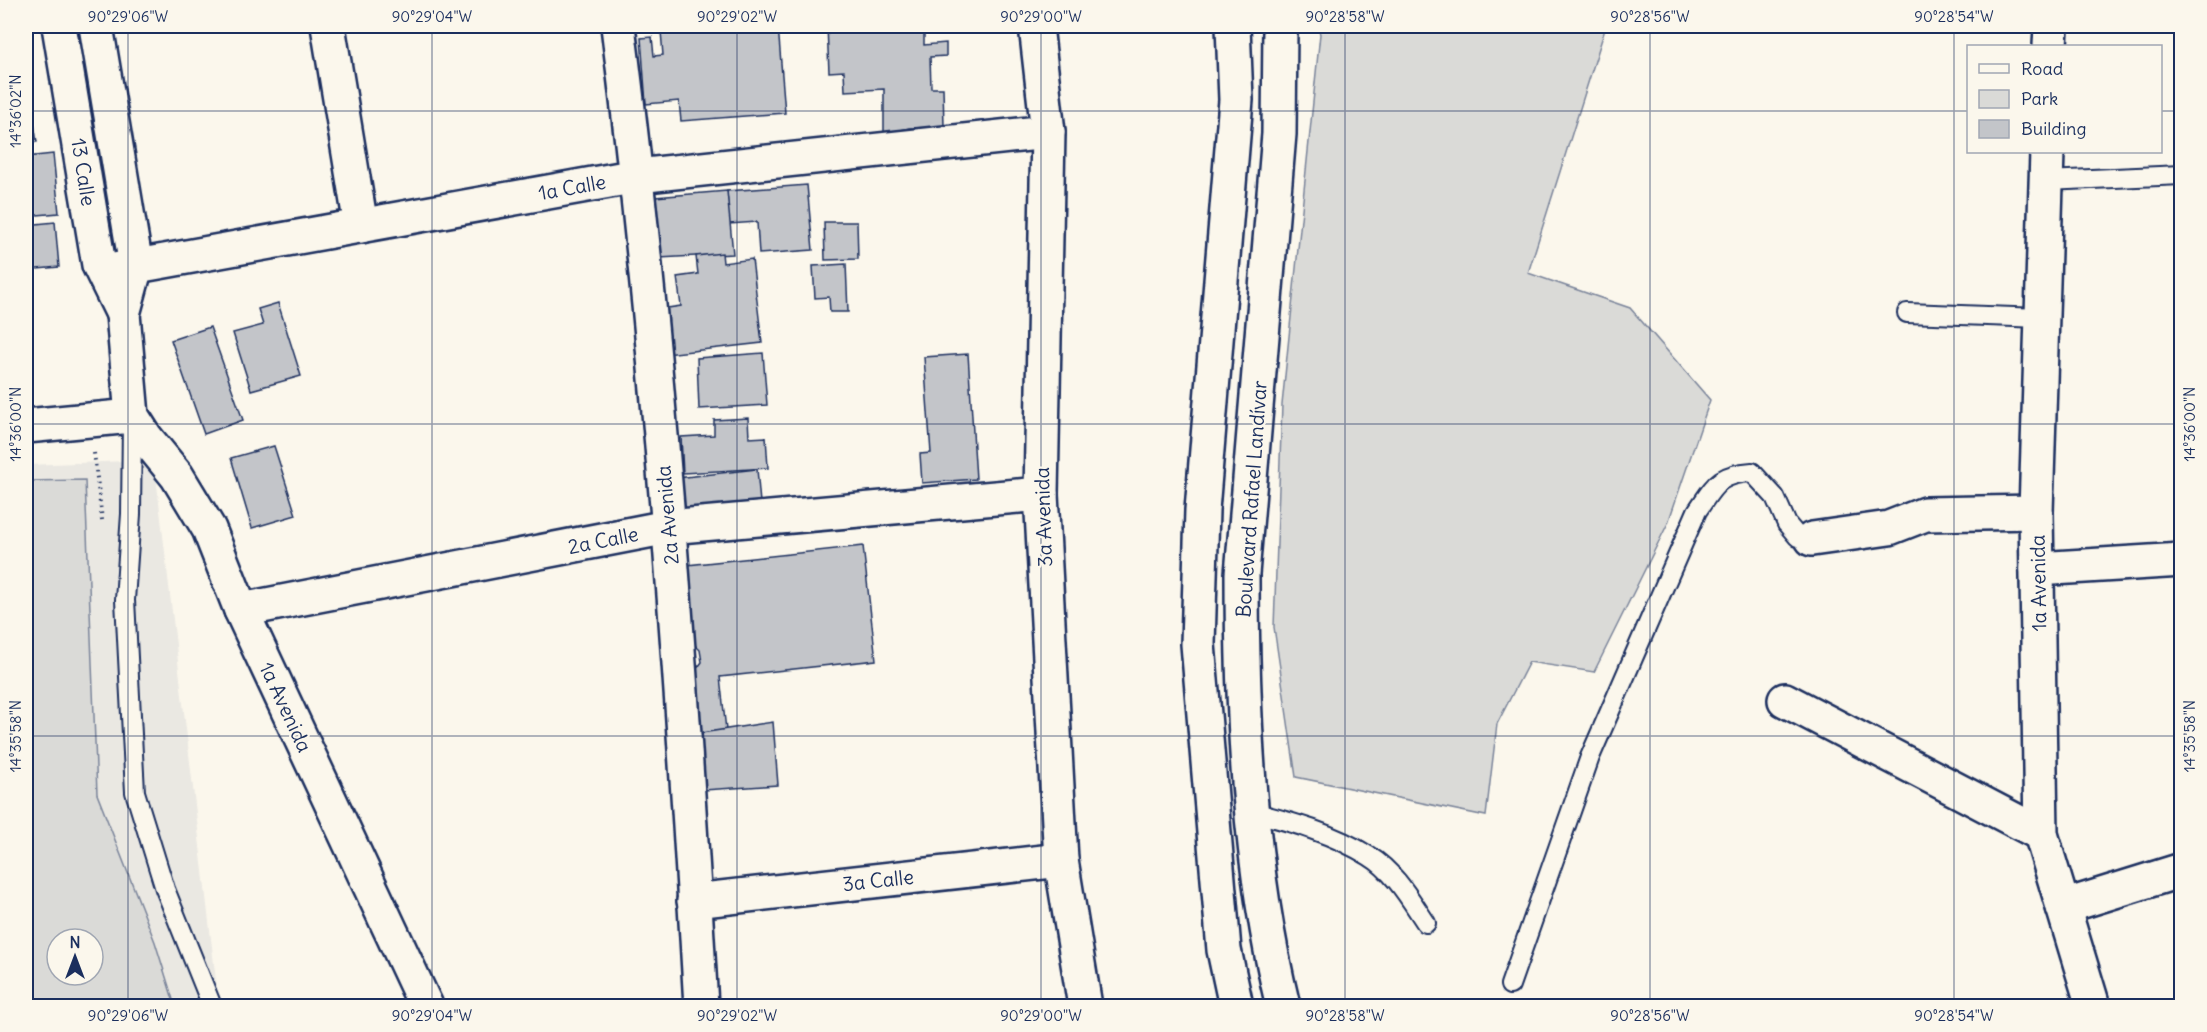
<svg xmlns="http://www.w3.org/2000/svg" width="2207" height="1032" font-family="Delius,sans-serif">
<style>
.built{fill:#eae8e2;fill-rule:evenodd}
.green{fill:#dadad7;stroke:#7a849a;stroke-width:1.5;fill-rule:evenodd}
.building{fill:#c3c5c9;stroke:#1b2f5e;stroke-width:1.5}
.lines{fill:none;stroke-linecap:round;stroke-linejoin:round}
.lane-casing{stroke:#1b2f5e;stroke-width:22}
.street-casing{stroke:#1b2f5e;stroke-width:38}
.secondary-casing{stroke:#1b2f5e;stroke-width:38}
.path{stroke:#1b2f5e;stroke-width:4;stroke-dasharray:1.5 4.5;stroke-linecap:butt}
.lane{stroke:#fbf7ec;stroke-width:18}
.street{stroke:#fbf7ec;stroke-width:33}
.secondary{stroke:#fbf7ec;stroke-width:33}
.ticks{fill:none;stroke:#1b2f5e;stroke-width:1.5;stroke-opacity:0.45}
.labels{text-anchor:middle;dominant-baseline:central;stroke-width:4.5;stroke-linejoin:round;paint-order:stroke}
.street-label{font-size:20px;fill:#1b2f5e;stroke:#fbf7ec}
.neatline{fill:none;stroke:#1b2f5e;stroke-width:2}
.ticks-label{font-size:15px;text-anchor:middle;fill:#1b2f5e}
</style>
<rect width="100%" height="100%" fill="#fbf7ec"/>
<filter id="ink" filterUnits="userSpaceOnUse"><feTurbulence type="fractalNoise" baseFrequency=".0167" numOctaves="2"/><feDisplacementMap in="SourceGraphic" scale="12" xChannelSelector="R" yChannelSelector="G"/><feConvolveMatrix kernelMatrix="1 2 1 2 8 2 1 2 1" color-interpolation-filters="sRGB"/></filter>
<g filter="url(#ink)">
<path class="built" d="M154 460 219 1006H26V465ZM57 939H93V975H57Z"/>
<g class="green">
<path d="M1318 26H1606L1528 273 1630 308 1710 400 1668 523 1594 672 1529 662 1497 724 1486 816 1296 777 1274 627 1282 405 1320 34Z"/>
<path d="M85 480 97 794 155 942 175 1006H26V481ZM57 939H93V975H57Z"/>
</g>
<g class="building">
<path d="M717 26H778L785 113 681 121 679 101 646 104 641 38 652 37 654 56 663 55 661 31Z"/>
<path d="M827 26H924V45L946 43V56L930 57 931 88H943L944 127 909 128 884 134V89L845 91 844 71 829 72Z"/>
<path d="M26 74 37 142 26 144Z"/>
<path d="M53 154 59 213 26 216V157Z"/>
<path d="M807 185 813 250 759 254 757 222 729 224 727 191Z"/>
<path d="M727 191 733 254 659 258 655 197Z"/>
<path d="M55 222 59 267 26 270V225Z"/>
<path d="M824 222H857L858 259 825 260Z"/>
<path d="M722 253 723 263 752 259 762 343 666 354 661 309 681 306 677 277 698 274 696 256Z"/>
<path d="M846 264 848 312H830L829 297 815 298 813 266Z"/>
<path d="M278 303 301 376 251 390 233 333 263 325 258 309Z"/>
<path d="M210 327 243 420 204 434 171 340Z"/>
<path d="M763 353 767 405 699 409 697 358Z"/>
<path d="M968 354 976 479 922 483 920 454 931 453 924 357Z"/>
<path d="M748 418 749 438 766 437 768 468 683 473 681 437 714 435V420Z"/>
<path d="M274 446 296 515 252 528 231 458Z"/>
<path d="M757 469 761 514 681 522 677 478Z"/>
<path d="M863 546 876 660 720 677 726 730 695 734 689 679 702 662 700 650 686 636 678 566Z"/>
<path d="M773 722 778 785 704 790 695 734Z"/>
</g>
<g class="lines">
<g class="lane-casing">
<g id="lane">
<path d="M2046 181 2182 175"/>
<path d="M1907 313 2042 318"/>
<path d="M132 421 131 514 125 600 135 792 165 889 212 1006"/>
<path d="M1252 812C1292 822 1334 834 1369 856 1394 871 1410 899 1426 923"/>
<path d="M1510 985 1590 757 1697 511C1715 485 1718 474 1752 472L1775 497 1787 524 1798 537 1812 539"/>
</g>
</g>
<g class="street-casing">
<g id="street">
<path d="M328 26 361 226"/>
<path d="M618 26C659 351 682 679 701 1006"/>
<path d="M1036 26 1048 132 1041 494 1061 860 1085 1006"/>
<path d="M2050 46 2051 26"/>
<path d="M2047 152 2036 512 2041 834 2093 1006"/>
<path d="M109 271 637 176 1048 132"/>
<path d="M26 426 132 416"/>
<path d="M1812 539 1889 528 1925 514 2036 512"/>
<path d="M2037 569 2182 560"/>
<path d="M241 610 668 527 1041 494"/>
<path d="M1785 700 2041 834"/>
<path d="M694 901 1061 860"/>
<path d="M2063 907 2182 870"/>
</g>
</g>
<g class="secondary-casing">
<g id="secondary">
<path d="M59 26 99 265 123 314"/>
<path d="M96 26 136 266 123 314 132 416 146 438 177 476 209 529 241 610 426 1006"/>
<path d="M1233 26 1236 100 1202 510 1198 644 1224 950 1236 1006"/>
<path d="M1280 26 1279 134 1242 574C1242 718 1249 866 1283 1006"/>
</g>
</g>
<path class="path" d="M94 453 102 520"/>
<use href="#lane" class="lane"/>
<use href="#street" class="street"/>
<use href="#secondary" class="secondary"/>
</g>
</g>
<path class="ticks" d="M128 26V1006M432 26V1006M737 26V1006M1041 26V1006M1345 26V1006M1650 26V1006M1954 26V1006M26 111H1968M2160 111H2182M26 424H2182M26 736H2182"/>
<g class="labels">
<g class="street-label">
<text transform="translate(84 172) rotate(81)">13 Calle</text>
<text transform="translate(572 187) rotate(-10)">1a Calle</text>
<text transform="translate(1251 499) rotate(-86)">Boulevard Rafael Landívar</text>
<text transform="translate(667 515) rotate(-95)">2a Avenida</text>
<text transform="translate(1043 517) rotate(-92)">3a Avenida</text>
<text transform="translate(603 540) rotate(-11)">2a Calle</text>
<text transform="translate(2038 583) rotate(-91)">1a Avenida</text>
<text transform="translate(286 707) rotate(65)">1a Avenida</text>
<text transform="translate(878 880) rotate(-6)">3a Calle</text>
</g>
</g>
<rect width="2207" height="1032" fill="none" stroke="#fbf7ec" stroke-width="66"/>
<rect x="1967" y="45" width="195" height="108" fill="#fbf7ec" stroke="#a1a7b3" stroke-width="1.5"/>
<rect x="1979" y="64" width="30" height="9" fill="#fbf7ec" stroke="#a1a7b3" stroke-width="1.5"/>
<text x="2021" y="75" font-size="18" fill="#1b2f5e">Road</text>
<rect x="1979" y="90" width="30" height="18" fill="#dadad7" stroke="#a1a7b3" stroke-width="1.5"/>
<text x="2021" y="105" font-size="18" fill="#1b2f5e">Park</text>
<rect x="1979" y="120" width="30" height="18" fill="#c3c5c9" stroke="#a1a7b3" stroke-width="1.5"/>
<text x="2021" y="135" font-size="18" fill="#1b2f5e">Building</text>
<g transform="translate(75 957)"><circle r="28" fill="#fbf7ec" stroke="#a1a7b3" stroke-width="1.5"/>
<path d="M0-4.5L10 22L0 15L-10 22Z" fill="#1b2f5e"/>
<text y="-9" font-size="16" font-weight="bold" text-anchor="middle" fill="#1b2f5e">N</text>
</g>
<rect x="33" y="33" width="2141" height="966" class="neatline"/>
<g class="ticks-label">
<text x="128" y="22">90°29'06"W</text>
<text x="432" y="22">90°29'04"W</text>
<text x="737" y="22">90°29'02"W</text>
<text x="1041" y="22">90°29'00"W</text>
<text x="1345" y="22">90°28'58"W</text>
<text x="1650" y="22">90°28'56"W</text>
<text x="1954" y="22">90°28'54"W</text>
<text transform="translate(16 111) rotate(-90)" y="5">14°36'02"N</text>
<text transform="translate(16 424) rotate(-90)" y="5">14°36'00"N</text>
<text transform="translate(2190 424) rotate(-90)" y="5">14°36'00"N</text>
<text transform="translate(16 736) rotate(-90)" y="5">14°35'58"N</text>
<text transform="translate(2190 736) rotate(-90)" y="5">14°35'58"N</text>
<text x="128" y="1021">90°29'06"W</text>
<text x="432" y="1021">90°29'04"W</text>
<text x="737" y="1021">90°29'02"W</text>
<text x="1041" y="1021">90°29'00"W</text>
<text x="1345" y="1021">90°28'58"W</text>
<text x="1650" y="1021">90°28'56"W</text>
<text x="1954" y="1021">90°28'54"W</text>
</g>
</svg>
